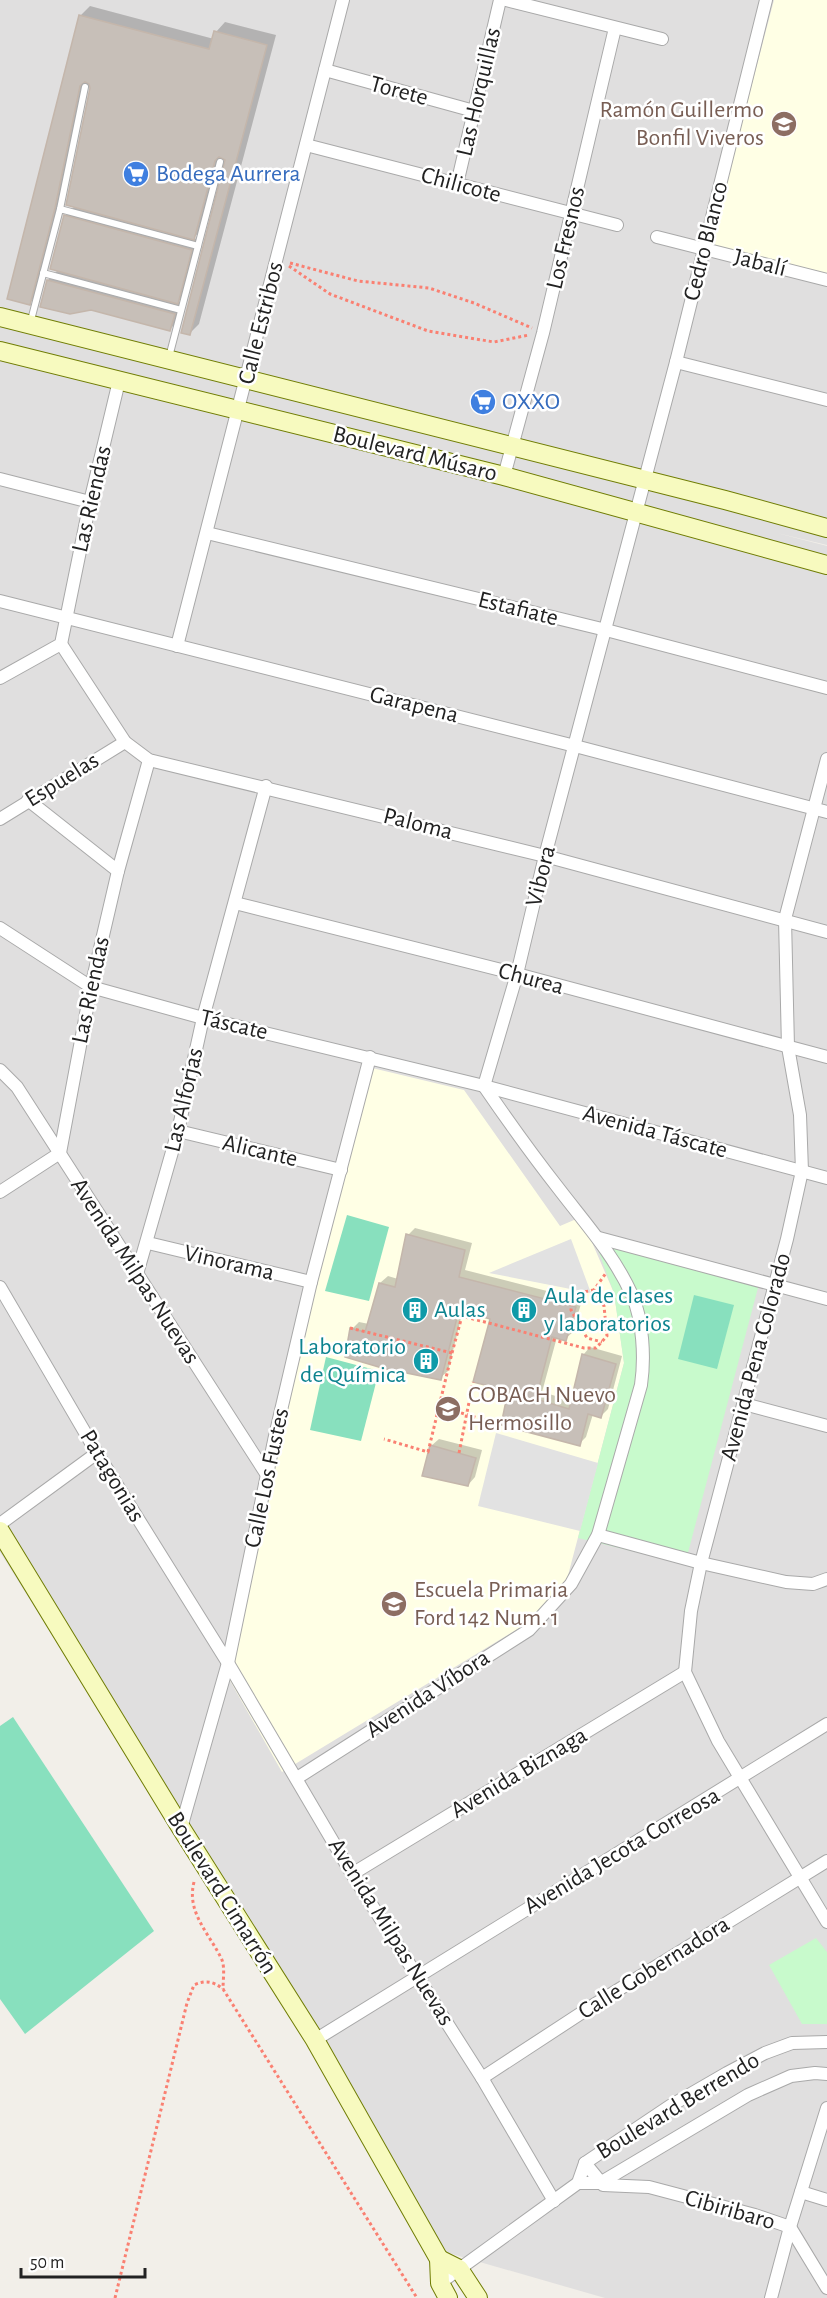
<svg xmlns="http://www.w3.org/2000/svg" width="827" height="2298" font-family="'Alegreya Sans',sans-serif">
<style>
.residential{fill:#e0dfdf}
.education{fill:#ffffe5}
.park{fill:#c8facc}
.pitch{fill:#88e0be}
.parking{fill:#e2e2e2}
.shadow{fill:#0003}
.building{fill:#c7bfb8;stroke:#c4b6ab;stroke-width:1.5}
.lines{fill:none;stroke-linecap:round;stroke-linejoin:round}
.lane-casing{stroke:#a9a9a9;stroke-width:8}
.street-casing{stroke:#a9a9a9;stroke-width:14}
.secondary-casing{stroke:#707d05;stroke-width:20}
.path{stroke:#fa8072;stroke-width:3;stroke-dasharray:3 3;stroke-linecap:butt}
.lane{stroke:#fff;stroke-width:6}
.street{stroke:#fff;stroke-width:12}
.secondary{stroke:#f7fabf;stroke-width:18}
.labels{text-anchor:middle;dominant-baseline:central;stroke-width:5;stroke-linejoin:round;paint-order:stroke}
.street-label{font-size:24px;fill:#222;stroke:#fff}
.education-label{font-size:24px;fill:#785e54;stroke:#fff;text-anchor:start}
.shop-label{font-size:24px;fill:#366cbe;stroke:#fff;text-anchor:start}
.culture-label{font-size:24px;fill:#0d838f;stroke:#fff;text-anchor:start}
</style>
<rect width="100%" height="100%" fill="#f2efe9"/>
<path class="residential" d="M0 0H827V545L777 533 827 546V2298H605L438 2250 0 1552Z"/>
<g class="education">
<path d="M774 0H827V279L709 248Z"/>
<path d="M368 1067 464 1090 560 1226 581 1217 614 1293 624 1363 566 1583 524 1625 282 1772 229 1679 273 1455Z"/>
</g>
<g class="park">
<path d="M592 1234 759 1284 685 1564 578 1538 624 1363 614 1293Z"/>
<path d="M816 1938 827 1952V2024H802L769 1965Z"/>
</g>
<g class="pitch">
<path d="M347 1215 389 1227 369 1301 325 1291Z"/>
<path d="M694 1295 734 1305 717 1369 678 1359Z"/>
<path d="M326 1357 379 1371 361 1441 310 1430Z"/>
<path d="M13 1717 154 1931 25 2034 0 1999V1726Z"/>
</g>
<g class="parking">
<path d="M571 1239 591 1293 489 1273Z"/>
<path d="M496 1433 598 1463 580 1531 478 1506Z"/>
</g>
<g class="shadow">
<path d="M90 6 214 39 216 32 225 22 276 35 199 324 189 334 227 159 222 157 204 228 193 238 200 240 187 292 177 302 184 304 180 319 170 329 91 309 42 306 48 280 58 270 65 216 75 206 92 88 88 81 64 197 39 293 29 303 80 16Z"/>
<path d="M415 1228 472 1243 465 1270 582 1300 573 1332 565 1339 557 1337 542 1392 573 1401 583 1355 590 1347 622 1356 608 1409 601 1416 593 1414 586 1437 579 1444 510 1390 492 1318 463 1310 448 1371 440 1378 352 1329 359 1322 369 1324 380 1283 388 1276 398 1279 408 1235Z"/>
<path d="M439 1439 482 1450 475 1477 468 1485 431 1446Z"/>
</g>
<g class="building">
<path d="M79 15 209 49 214 31 267 45 190 335 181 333 225 160 219 157 215 161 194 240 66 205 90 88 89 84 85 82 80 86 55 208 30 305 7 299Z"/>
<path d="M64 215 192 250 178 304 50 269Z"/>
<path d="M47 280 175 314 170 331 91 310 70 314 40 307Z"/>
<path d="M406 1234 465 1250 459 1277 576 1307 566 1341 552 1337 536 1399 569 1409 582 1354 616 1364 601 1418 588 1414 580 1446 501 1425 508 1391 473 1382 490 1319 459 1310 441 1380 382 1368 345 1357 350 1328 365 1332 379 1283 395 1287Z"/>
<path d="M430 1445 476 1458 468 1486 422 1476Z"/>
</g>
<g class="lines">
<g class="lane-casing">
<g id="lane">
<path d="M60 209 85 87"/>
<path d="M198 246 220 162"/>
<path d="M43 273 181 310"/>
<path d="M30 324 60 209 198 246 169 357"/>
</g>
</g>
<g class="street-casing">
<g id="street">
<path d="M506 0 662 39"/>
<path d="M325 70 474 111"/>
<path d="M306 145 617 225"/>
<path d="M457 184 500 0"/>
<path d="M657 237 827 280"/>
<path d="M676 362 827 400"/>
<path d="M504 476 543 333 615 28"/>
<path d="M0 479 90 502"/>
<path d="M207 533 606 630 827 688"/>
<path d="M0 601 575 746 827 812"/>
<path d="M61 644 125 742 149 760 545 856 827 932"/>
<path d="M177 646 343 0"/>
<path d="M0 678 61 644 90 502 119 381"/>
<path d="M827 759 785 919 788 1047 800 1115 802 1171 787 1239 701 1563 691 1611 685 1672 718 1741 827 1922"/>
<path d="M28 800 118 871"/>
<path d="M0 819 125 742"/>
<path d="M235 903 517 974 827 1057"/>
<path d="M0 928 91 987 203 1018 484 1086 827 1178"/>
<path d="M0 1070 17 1087 267 1475"/>
<path d="M178 1131 341 1170"/>
<path d="M0 1192 60 1153 91 987 118 871 149 760"/>
<path d="M599 1238 827 1299"/>
<path d="M148 1243 311 1282"/>
<path d="M137 1274 178 1131 203 1018 266 786"/>
<path d="M0 1287 97 1453 228 1663 352 1874 482 2078 554 2201"/>
<path d="M744 1404 827 1426"/>
<path d="M0 1524 97 1453"/>
<path d="M598 1535 701 1563 786 1582 813 1584 827 1579"/>
<path d="M297 1778 529 1630 571 1584 598 1535 641 1385C645 1358 643 1320 632 1295 614 1255 585 1223 559 1189 533 1156 508 1121 484 1086L517 974 545 856 676 362 766 0"/>
<path d="M181 1828 228 1663 275 1436 311 1282 370 1057"/>
<path d="M352 1874 685 1672"/>
<path d="M315 2040 827 1724"/>
<path d="M482 2078 592 2006 827 1861"/>
<path d="M585 2163 603 2185 649 2187 755 2215 790 2227 827 2288"/>
<path d="M578 2183 585 2163 670 2106 727 2073 765 2053 792 2043 827 2042"/>
<path d="M801 2192 827 2200"/>
<path d="M440 2283 578 2183H600L748 2095 791 2076 815 2073 827 2074"/>
<path d="M771 2298 790 2227 827 2108"/>
</g>
</g>
<g class="secondary-casing">
<g id="secondary">
<path d="M0 317 725 500 827 528"/>
<path d="M0 351 504 476 827 565"/>
<path d="M0 1531 181 1828 315 2040 439 2259 440 2283 448 2298"/>
<path d="M439 2259 459 2269 478 2298"/>
</g>
</g>
<g class="path">
<path d="M290 263 358 281 429 288 474 303 532 328"/>
<path d="M289 266 330 294 428 331 494 342 529 335"/>
<path d="M594 1290 573 1294 571 1310 587 1338 602 1342"/>
<path d="M350 1328 452 1353 428 1452 384 1439"/>
<path d="M452 1353 462 1316 584 1348H596L607 1336 604 1306 594 1290 606 1273"/>
<path d="M438 1406 501 1425"/>
<path d="M459 1453 473 1382"/>
<path d="M194 1882C186 1913 210 1934 222 1960 225 1968 223 1980 223 1989"/>
<path d="M115 2298 187 2003 194 1985C205 1980 213 1981 223 1989L417 2298"/>
</g>
<use href="#lane" class="lane"/>
<use href="#street" class="street"/>
<use href="#secondary" class="secondary"/>
</g>
<defs>
<g id="school-disc" transform="scale(1.35)"><circle r="9.5" fill="#8d6e63" stroke="#fff"/><path d="M0-5L7-2L0 1L-7-2ZM-4 1L0 2.5L4 1V4Q0 6-4 4Z" fill="#fff"/></g>
<g id="supermarket-disc" transform="scale(1.35)"><circle r="9.5" fill="#3f7fe0" stroke="#fff"/><path d="M-6-5.5h2.5l.6 2H6L4.5 2H-2.5L-4.4-4H-6ZM-1.5 3.2a1.3 1.3 0 1 0 .1 0ZM3 3.2a1.3 1.3 0 1 0 .1 0Z" fill="#fff"/></g>
<g id="building-disc" transform="scale(1.35)"><circle r="9.5" fill="#0f9aa8" stroke="#fff"/><path d="M-4-6H4V6H1V3H-1V6H-4ZM-2.5-4.3h1.7v1.8h-1.7ZM.8-4.3h1.7v1.8H.8ZM-2.5-1h1.7V.8h-1.7ZM.8-1h1.7V.8H.8Z" fill="#fff"/></g>
</defs>
<g fill-rule="evenodd">
<use href="#school-disc" x="784" y="124"/>
<use href="#supermarket-disc" x="136" y="174"/>
<use href="#supermarket-disc" x="483" y="402"/>
<use href="#building-disc" x="415" y="1310"/>
<use href="#building-disc" x="524" y="1310"/>
<use href="#building-disc" x="426" y="1361"/>
<use href="#school-disc" x="448" y="1409"/>
<use href="#school-disc" x="394" y="1604"/>
</g>
<g class="labels">
<g class="street-label">
<text transform="translate(399 91) rotate(15)">Torete</text>
<text transform="translate(479 92) rotate(-77)">Las Horquillas</text>
<text transform="translate(461 185) rotate(15)">Chilicote</text>
<text transform="translate(566 238) rotate(-77)">Los Fresnos</text>
<text transform="translate(706 241) rotate(-76)">Cedro Blanco</text>
<text transform="translate(760 263) rotate(14)">Jabalí</text>
<text transform="translate(261 323) rotate(-76)">Calle Estribos</text>
<text transform="translate(415 454) rotate(14)">Boulevard Músaro</text>
<text transform="translate(92 499) rotate(-77)">Las Riendas</text>
<text transform="translate(518 609) rotate(14)">Estafiate</text>
<text transform="translate(414 705) rotate(14)">Garapena</text>
<text transform="translate(62 780) rotate(-32)">Espuelas</text>
<text transform="translate(418 824) rotate(14)">Paloma</text>
<text transform="translate(541 876) rotate(-76)">Vibora</text>
<text transform="translate(531 979) rotate(15)">Churea</text>
<text transform="translate(91 990) rotate(-78)">Las Riendas</text>
<text transform="translate(234 1025) rotate(13)">Táscate</text>
<text transform="translate(184 1100) rotate(-77)">Las Alforjas</text>
<text transform="translate(655 1132) rotate(15)">Avenida Táscate</text>
<text transform="translate(260 1151) rotate(13)">Alicante</text>
<text transform="translate(229 1263) rotate(13)">Vinorama</text>
<text transform="translate(135 1271) rotate(57)">Avenida Milpas Nuevas</text>
<text transform="translate(756 1357) rotate(-75)">Avenida Pena Colorado</text>
<text transform="translate(112 1476) rotate(59)">Patagonias</text>
<text transform="translate(267 1478) rotate(-78)">Calle Los Fustes</text>
<text transform="translate(428 1694) rotate(-33)">Avenida Víbora</text>
<text transform="translate(519 1773) rotate(-31)">Avenida Biznaga</text>
<text transform="translate(622 1851) rotate(-31)">Avenida Jecota Correosa</text>
<text transform="translate(222 1893) rotate(58)">Boulevard Cimarrón</text>
<text transform="translate(391 1932) rotate(58)">Avenida Milpas Nuevas</text>
<text transform="translate(654 1968) rotate(-32)">Calle Gobernadora</text>
<text transform="translate(678 2106) rotate(-31)">Boulevard Berrendo</text>
<text transform="translate(730 2210) rotate(16)">Cibiribaro</text>
</g>
<g class="education-label">
<text x="764" y="110" text-anchor="end">Ramón Guillermo<tspan x="764" dy="28">Bonfil Viveros</tspan></text>
<text x="468" y="1395">COBACH Nuevo<tspan x="468" dy="28">Hermosillo</tspan></text>
<text x="414" y="1590">Escuela Primaria<tspan x="414" dy="28">Ford 142 Num. 1</tspan></text>
</g>
<g class="shop-label">
<text x="156" y="174">Bodega Aurrera</text>
<text x="502" y="402">OXXO</text>
</g>
<g class="culture-label">
<text x="544" y="1296">Aula de clases<tspan x="544" dy="28">y laboratorios</tspan></text>
<text x="434" y="1310">Aulas</text>
<text x="406" y="1347" text-anchor="end">Laboratorio<tspan x="406" dy="28">de Química</tspan></text>
</g>
</g>
<path d="M21 2268v9h124v-9" fill="none" stroke="#222222" stroke-width="3"/>
<text x="30" y="2268" font-size="18" fill="#222222" stroke="#ffffff" stroke-width="4.5" paint-order="stroke">50 m</text>
</svg>
